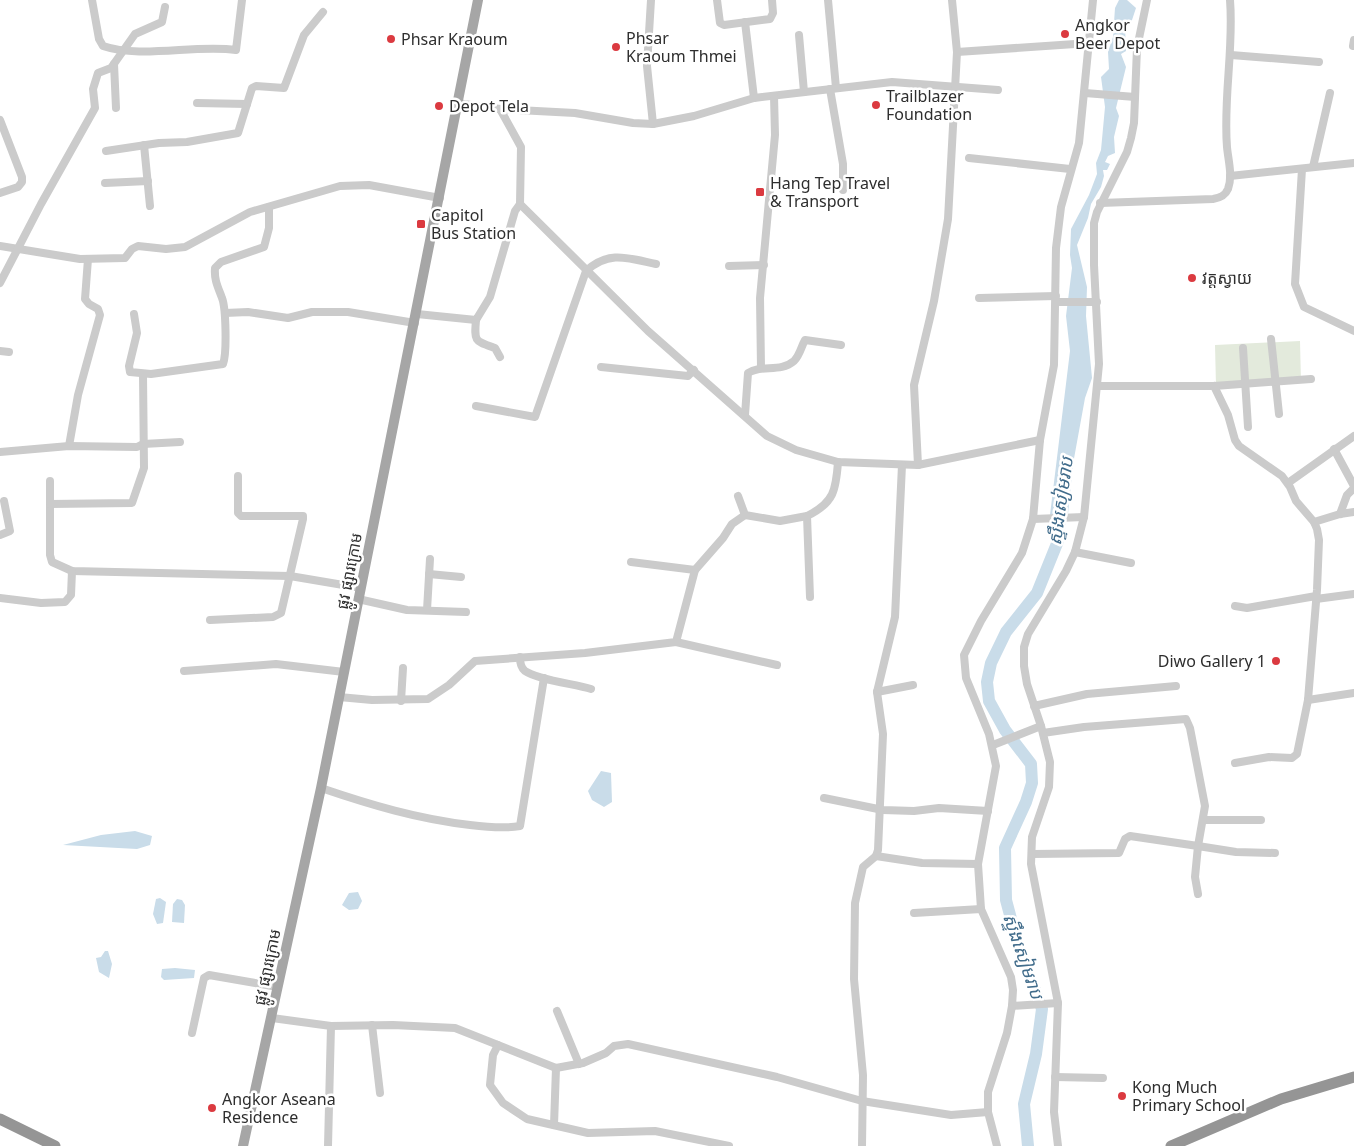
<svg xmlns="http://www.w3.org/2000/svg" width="1354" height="1146" font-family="'Noto Sans','Noto Sans Khmer',sans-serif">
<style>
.green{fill:#e3eadc}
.water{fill:#c9dce9}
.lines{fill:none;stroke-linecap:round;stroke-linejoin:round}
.river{stroke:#c9dce9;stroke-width:12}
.minor{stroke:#cbcbcb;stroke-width:8}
.major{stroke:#a6a6a6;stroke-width:10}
.highway{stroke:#959595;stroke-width:11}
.poi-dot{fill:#db3a40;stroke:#fff;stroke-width:2}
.labels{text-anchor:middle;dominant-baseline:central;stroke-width:5;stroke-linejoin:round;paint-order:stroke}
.poi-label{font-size:16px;fill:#2e2e2e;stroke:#fff;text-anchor:start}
.street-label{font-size:16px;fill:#2e2e2e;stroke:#fff}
.water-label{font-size:18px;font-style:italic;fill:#416c8b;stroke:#fff}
</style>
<rect width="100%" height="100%" fill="#fff"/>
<path class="green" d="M1300 341 1301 383 1216 386 1215 345Z"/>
<g class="water">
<path d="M1119 0H1127L1136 8 1132 20 1125 26 1126 51 1121 54 1126 67 1116 108 1119 116 1114 137 1115 153 1108 156 1105 162 1110 164 1107 170H1103L1104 176 1101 187 1091 204 1088 218 1077 245 1087 287 1086 316 1092 378 1085 398 1073 464 1068 514 1050 515 1070 351 1066 316 1072 268 1070 255 1071 229 1089 195 1097 174 1096 163 1101 150 1105 107 1101 77 1109 69 1108 52 1113 37 1115 8Z"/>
<path d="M601 771 611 773 612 802 604 807 592 800 588 791Z"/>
<path d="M135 831 152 836 150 845 137 849 63 845 101 835Z"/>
<path d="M358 892 362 901 358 909 349 910 342 905 349 893Z"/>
<path d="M160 898 166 902 163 923 157 924 153 914 156 899Z"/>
<path d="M177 899 182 900 185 905 184 923 172 922 173 904Z"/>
<path d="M105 951H108L112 964 109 978 99 972 96 958 101 957Z"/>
<path d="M175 968 195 970 194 978 164 980 161 977 162 969Z"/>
</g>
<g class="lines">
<path class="river" d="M1028 1146 1024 1104 1036 1054 1042 1009 1018 945 1006 900 1005 848 1026 802 1032 783 1031 764 1005 730 989 701 987 682 991 663 1006 632 1037 593 1058 541 1061 506"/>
<g class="minor">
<path d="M92 0 99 39 103 46C141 59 196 44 236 50L242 0"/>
<path d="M651 0 647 66 653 124"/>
<path d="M717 0 720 23 724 25 770 19 773 13 772 0"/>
<path d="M828 0 836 88"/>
<path d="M745 22 754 98"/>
<path d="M799 35 804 92"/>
<path d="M1353 46 1354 40"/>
<path d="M957 52 1090 43"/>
<path d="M1231 55 1319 62"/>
<path d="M114 64 116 108"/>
<path d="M830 89 843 164V190"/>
<path d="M1085 93 1135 97"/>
<path d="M197 103 247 104"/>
<path d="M457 103 500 109 575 113 633 123 653 124 694 116 754 98 892 82 998 90"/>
<path d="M500 109 521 147 520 204 648 331 767 436 796 450 838 462 918 465 1040 440"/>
<path d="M0 120 22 177V182L18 187 0 193"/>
<path d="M144 145 150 206"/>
<path d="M106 151 159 143 187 142 238 133 252 88 256 86 284 88 304 35 323 12"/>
<path d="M969 158 1070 169"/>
<path d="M1313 167 1330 93"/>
<path d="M1302 169 1295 284 1304 307 1354 331"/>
<path d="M1230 176 1354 163"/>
<path d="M105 183 148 181"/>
<path d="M1100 203 1213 199C1220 198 1225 196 1228 189 1233 176 1228 159 1227 147 1223 98 1234 49 1230 0"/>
<path d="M0 246 80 259 125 258 132 249 138 246 166 249 185 247 250 212 340 186 369 185 440 198"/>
<path d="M729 266 764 265"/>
<path d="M0 283 41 204 95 108 93 89 98 73 111 68 135 34 162 22 165 7"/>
<path d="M979 298 1056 296"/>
<path d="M1056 302H1097"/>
<path d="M225 313 248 312 288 318 312 312H348L415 323"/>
<path d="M134 314 137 333 129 366 130 372 151 374 223 364C227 354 226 308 222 298 218 287 214 280 215 268L221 262 264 247 269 228V207"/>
<path d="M417 314 476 320 490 297 515 211 520 204"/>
<path d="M476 320C474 342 475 341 495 348L500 357"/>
<path d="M1271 339 1279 414"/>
<path d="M1243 348 1248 427"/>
<path d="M0 351 9 352"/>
<path d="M601 367 688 376 694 370"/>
<path d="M761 368 760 298 775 135 774 96"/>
<path d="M1098 386H1214L1311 379"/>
<path d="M1214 386 1228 415 1235 440 1239 446 1282 476 1290 487 1296 501 1314 522 1317 529 1319 540 1317 590 1308 700 1297 754 1292 758 1269 757 1235 763"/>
<path d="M476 406 535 417 586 271C609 250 628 258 656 264"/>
<path d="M745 415 748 373C762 364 780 373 794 361 800 355 801 347 805 340L841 345"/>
<path d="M69 446 78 395 100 315 98 309 89 304 85 299 88 259"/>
<path d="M1334 449 1354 486"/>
<path d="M0 452 69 446 137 447 143 444 180 442"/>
<path d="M918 465 914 385 934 301 948 219 957 52 952 0"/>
<path d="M50 481V555L52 562 72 571 290 576 361 588"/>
<path d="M1288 483 1354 436"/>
<path d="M738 496 745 515 780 521 807 516"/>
<path d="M50 504 132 503 144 468 143 375"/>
<path d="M1340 514 1347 495 1354 488"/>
<path d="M1033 519 1084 517"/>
<path d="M1314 522 1340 514 1354 512"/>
<path d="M0 535 10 531 4 501"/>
<path d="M1075 552 1131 563"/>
<path d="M631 562 695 570"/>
<path d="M429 574 461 577"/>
<path d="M810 597 807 516C834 503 836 490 838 462"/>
<path d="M0 598 41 603 65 602 71 595 72 571"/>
<path d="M358 599 407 610 466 612"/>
<path d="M1316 599 1354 594"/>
<path d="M1235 606 1247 608 1316 596"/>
<path d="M427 610 430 559"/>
<path d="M210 620 273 617 281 613 303 519V516H241L238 513V476"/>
<path d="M676 642 777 665"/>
<path d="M520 657C520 662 521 668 525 671 538 680 575 684 591 689"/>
<path d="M184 671 276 664 344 672"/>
<path d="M877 692 913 685"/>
<path d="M339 697 372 700 428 699 449 685 475 661 585 653 676 642 695 570 723 538 732 524 745 515"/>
<path d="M1308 700 1354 693"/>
<path d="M401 701 403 668"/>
<path d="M1034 706 1087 694 1176 686"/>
<path d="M993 745 1041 726"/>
<path d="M321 788C371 805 418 819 470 825 486 827 504 829 520 826L544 678"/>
<path d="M824 798 883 810 914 811 939 808 988 811"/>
<path d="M1203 820H1261"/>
<path d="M1032 854 1119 853 1125 839 1130 836 1198 846 1205 806 1190 728 1186 719 1084 727 1043 733"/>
<path d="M876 856 922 863 978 864"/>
<path d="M1198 894 1195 877 1198 846 1236 852 1275 853"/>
<path d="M914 913 981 909"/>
<path d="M1012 1006 1058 1003"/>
<path d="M557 1011 579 1064"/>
<path d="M272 1018 331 1026 393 1025 455 1028 556 1068 583 1063 606 1053 614 1046 628 1044 777 1077 862 1101 951 1115 988 1112"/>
<path d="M372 1025 380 1093"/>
<path d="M192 1033 204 978 209 975 278 987"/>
<path d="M498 1045 493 1055 490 1085 503 1103 527 1119 588 1133 655 1131 729 1146"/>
<path d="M1055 1077 1103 1078"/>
<path d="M554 1125 556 1068"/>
<path d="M328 1146 331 1026"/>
<path d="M862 1146 863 1075 854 979 855 903 863 867 876 856 878 850 883 734 877 692 895 617 902 465"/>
<path d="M997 1146 988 1112V1092L1007 1033 1012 1006 1013 990 1011 977 981 909 978 864 996 766 989 734 966 678 964 655 981 621 1022 553 1033 519 1040 440 1054 365 1056 248 1061 207 1079 143 1093 0"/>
<path d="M1058 1146 1054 1112 1058 1003 1031 864 1032 837 1049 787 1050 762 1041 726 1027 684 1024 666V647L1028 634 1066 571 1075 552 1084 517 1099 364 1094 265V223L1097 212 1127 152 1131 138 1134 123 1137 48 1147 0"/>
</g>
<path class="major" d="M243 1146 321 788 478 0"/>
<g class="highway">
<path d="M0 1119 55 1146"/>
<path d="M1171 1146 1281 1099 1354 1077"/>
</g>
</g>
<g class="poi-dot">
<circle cx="1065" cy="34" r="5"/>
<circle cx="391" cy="39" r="5"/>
<circle cx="616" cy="47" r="5"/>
<circle cx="876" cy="105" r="5"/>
<circle cx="439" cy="106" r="5"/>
<rect x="755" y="187" width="10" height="10" rx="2.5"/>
<rect x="416" y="219" width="10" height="10" rx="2.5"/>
<circle cx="1192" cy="278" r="5"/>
<circle cx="1276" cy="661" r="5"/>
<circle cx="1122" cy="1096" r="5"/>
<circle cx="212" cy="1108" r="5"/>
</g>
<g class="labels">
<g class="poi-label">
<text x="1075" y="25">Angkor<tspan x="1075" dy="18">Beer Depot</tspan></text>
<text x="626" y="38">Phsar<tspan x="626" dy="18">Kraoum Thmei</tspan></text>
<text x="401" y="39">Phsar Kraoum</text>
<text x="886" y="96">Trailblazer<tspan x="886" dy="18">Foundation</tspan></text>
<text x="449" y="106">Depot Tela</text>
<text x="770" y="183">Hang Tep Travel<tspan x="770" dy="18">&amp; Transport</tspan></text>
<text x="431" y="215">Capitol<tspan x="431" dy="18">Bus Station</tspan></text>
<text x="1202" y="278">វត្តស្វាយ</text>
<text x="1266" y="661" text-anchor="end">Diwo Gallery 1</text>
<text x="1132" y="1087">Kong Much<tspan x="1132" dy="18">Primary School</tspan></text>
<text x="222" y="1099">Angkor Aseana<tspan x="222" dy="18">Residence</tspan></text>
</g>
<g class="street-label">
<text transform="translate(349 571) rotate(-79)">ផ្លូវ ផ្សារក្រោម</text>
<text transform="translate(267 967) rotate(-78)">ផ្លូវ ផ្សារក្រោម</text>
</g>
<g class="water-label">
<text transform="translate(1060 501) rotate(-82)">ស្ទឹងសៀមរាប</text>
<text transform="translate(1024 956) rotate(71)">ស្ទឹងសៀមរាប</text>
</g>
</g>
</svg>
